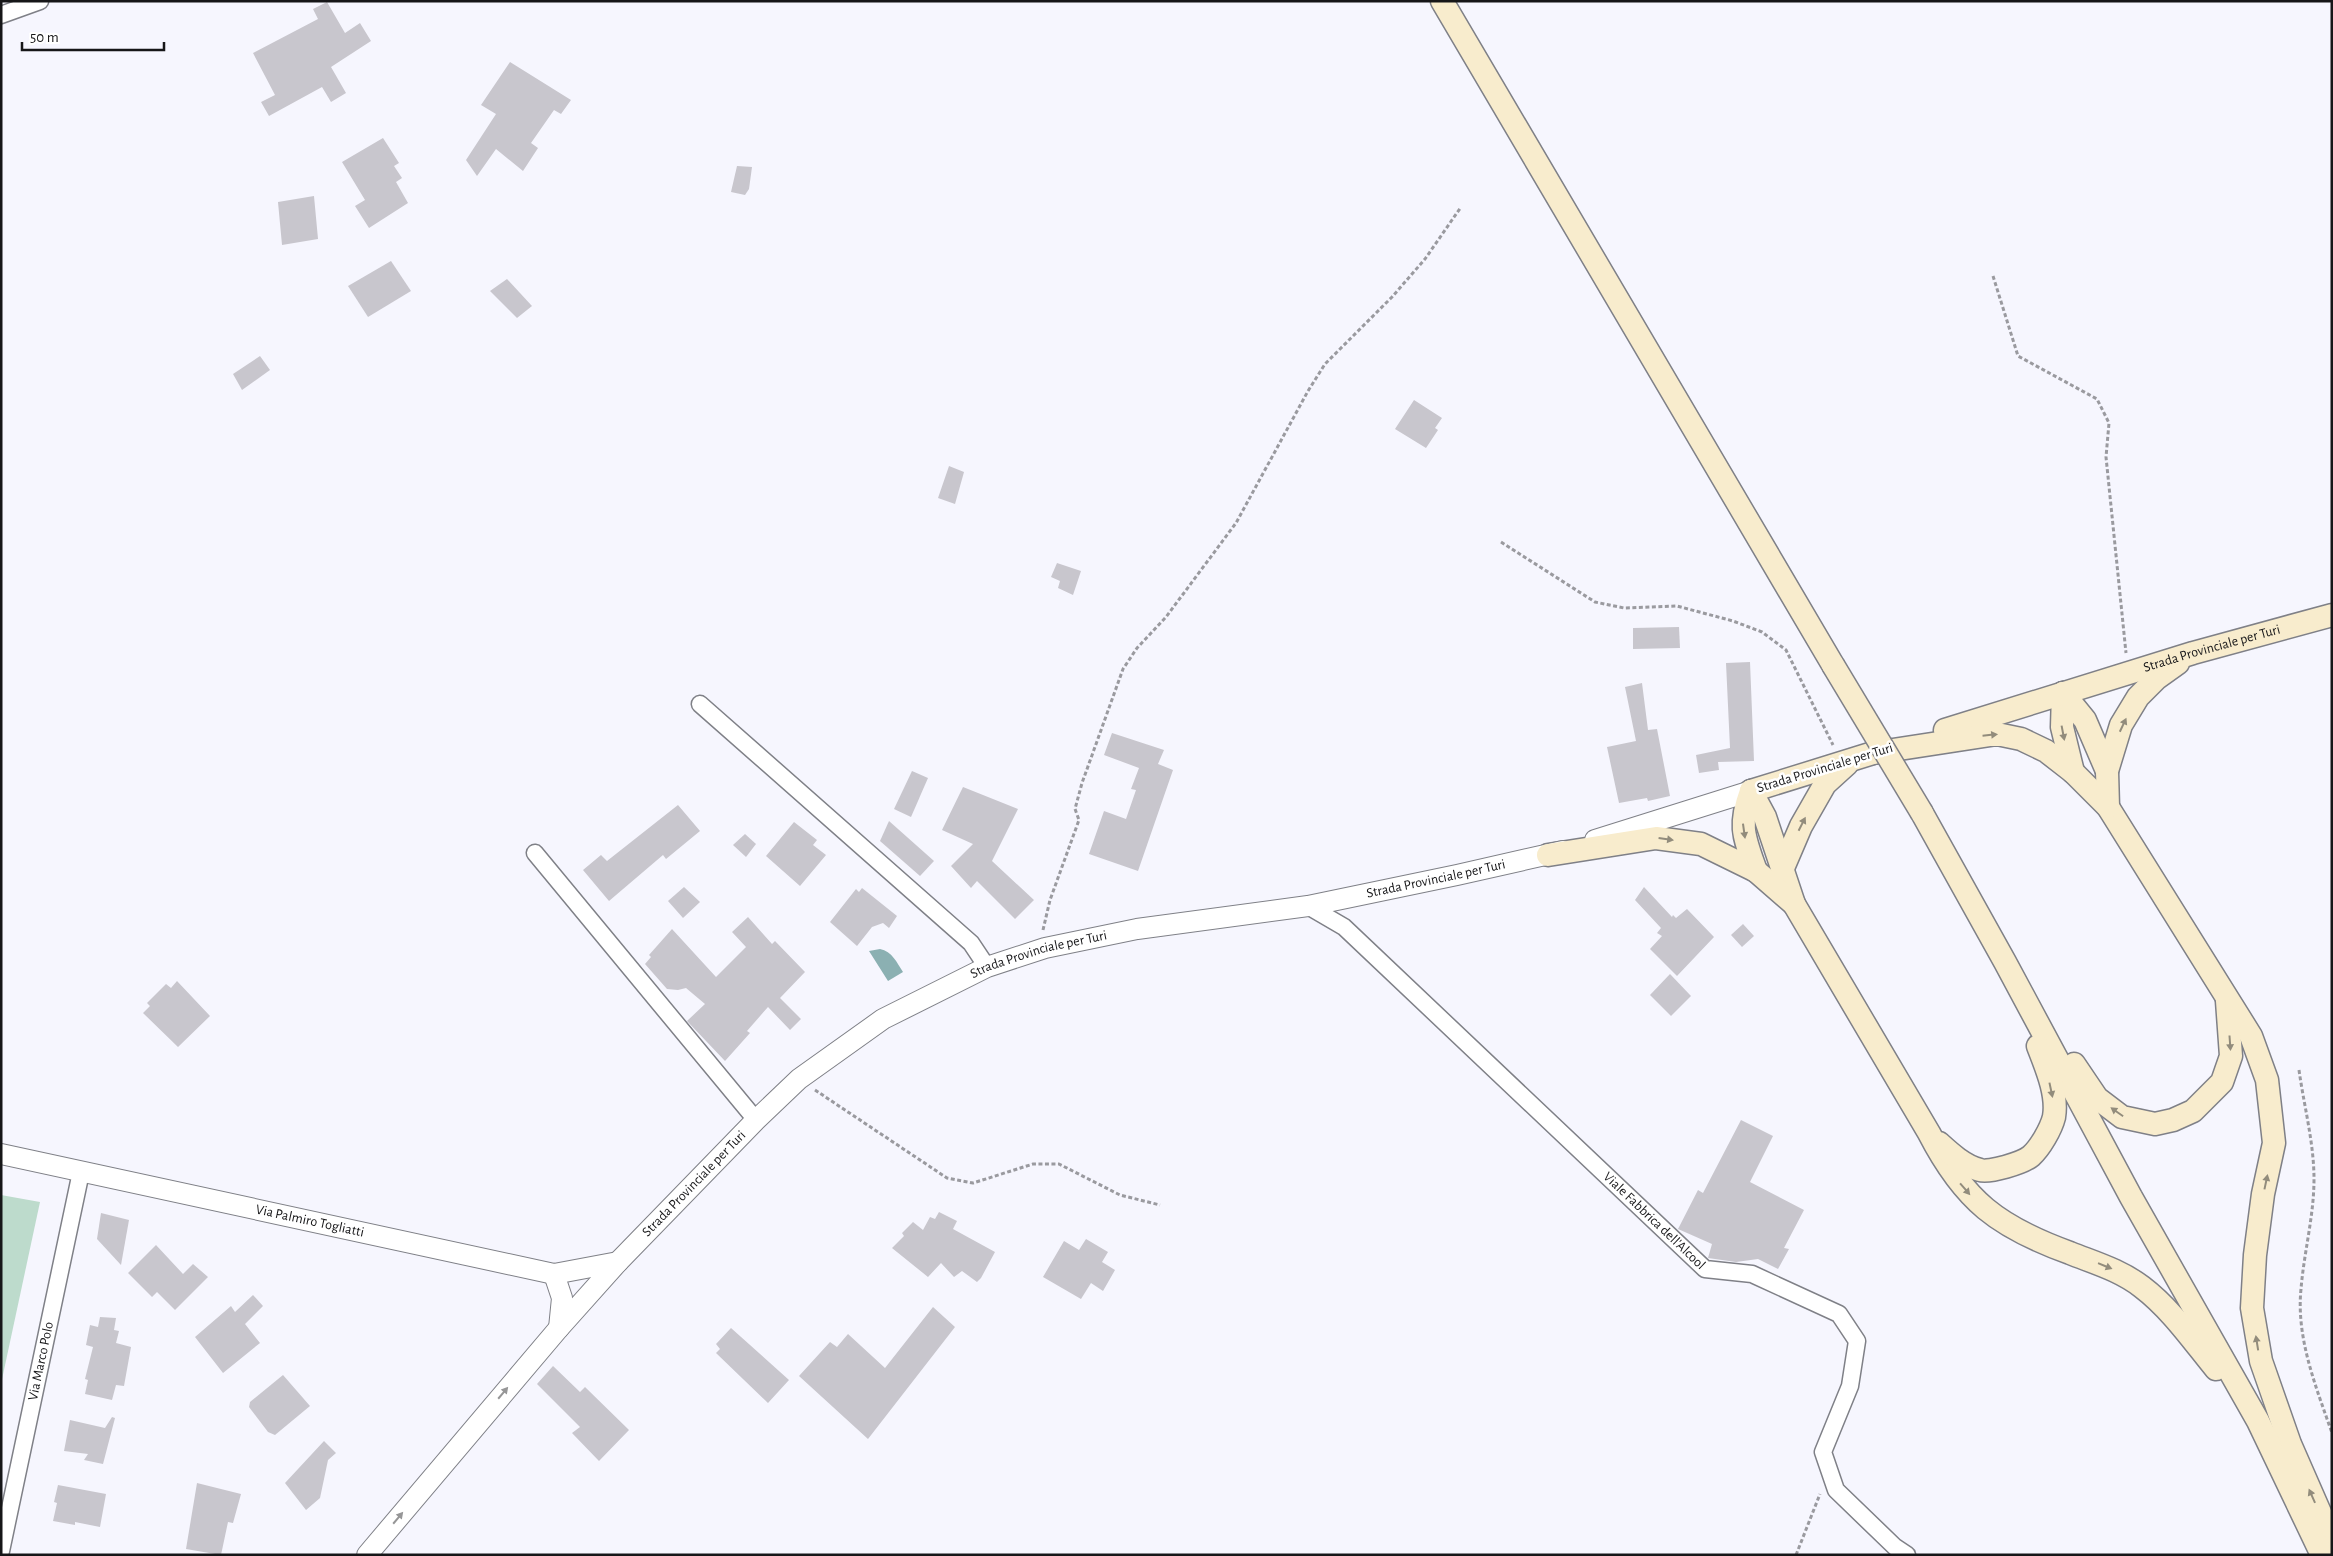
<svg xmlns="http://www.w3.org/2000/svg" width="2333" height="1556" font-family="'Alegreya Sans',sans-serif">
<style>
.green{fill:#bddbcc}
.water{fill:#8bb0b2}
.building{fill:#c8c6cd}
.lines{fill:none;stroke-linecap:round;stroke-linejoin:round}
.minor-casing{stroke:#7f8087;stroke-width:19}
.tertiary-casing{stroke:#7f8087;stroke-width:22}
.secondary-casing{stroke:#7f8087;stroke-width:25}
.path{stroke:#9a9a9f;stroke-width:3;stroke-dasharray:4 2.5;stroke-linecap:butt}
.minor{stroke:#fff;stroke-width:16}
.tertiary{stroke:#fff;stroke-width:20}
.secondary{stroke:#f8eccd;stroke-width:22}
.secondary-bridge-casing{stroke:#7f8087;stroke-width:25;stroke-linecap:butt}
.secondary-bridge{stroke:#f8eccd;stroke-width:22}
.oneway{fill:#928c7c}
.oneway2{fill:#969697}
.labels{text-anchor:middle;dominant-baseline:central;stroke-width:5;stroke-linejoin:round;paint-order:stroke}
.street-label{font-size:14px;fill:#161618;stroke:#fff}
</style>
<rect width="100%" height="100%" fill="#f6f6fe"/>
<path class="green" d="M1 1195 40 1202 1 1384Z"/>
<path class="water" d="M880 949C892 951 897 963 903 972L888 981 869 951Z"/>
<g class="building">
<path d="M327 2 345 33 360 23 371 41 331 67 346 93 331 102 322 87 269 116 261 102 275 95 253 53 318 19 313 9Z"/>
<path d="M510 62 571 100 561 114 554 110 531 143 538 148 523 171 496 149 477 176 466 160 496 114 481 105Z"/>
<path d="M383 138 399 163 394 166 402 178 396 182 408 203 369 228 355 206 365 200 342 162Z"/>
<path d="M737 166 752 167 749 189 745 195 731 192Z"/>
<path d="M314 196 318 239 282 245 278 202Z"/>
<path d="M391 261 411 291 368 317 348 286Z"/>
<path d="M507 279 532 306 517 318 490 291Z"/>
<path d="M260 356 270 370 242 390 233 374Z"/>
<path d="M1414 400 1442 418 1435 428 1438 430 1426 448 1395 429Z"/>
<path d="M949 466 964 472 955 504 938 498Z"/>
<path d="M1057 563 1081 571 1073 595 1058 588 1060 581 1051 577Z"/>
<path d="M1679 627 1680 648 1633 649V628Z"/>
<path d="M1750 662 1754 761 1718 762 1719 770 1699 773 1696 755 1730 748 1726 663Z"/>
<path d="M1642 683 1648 730 1657 729 1670 796 1648 801 1647 798 1619 803 1607 747 1636 741 1625 687Z"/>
<path d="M1112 733 1164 750 1158 764 1173 770 1138 871 1089 854 1104 811 1126 819 1136 790 1131 789 1139 768 1104 755Z"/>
<path d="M912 771 928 778 911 817 894 809Z"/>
<path d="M963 787 1018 809 992 861 1034 900 1015 919 977 881 971 888 951 866 973 844 942 830Z"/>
<path d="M678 805 700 831 666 859 663 855 609 901 583 870 601 855 607 861Z"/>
<path d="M889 821 934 861 920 876 880 841Z"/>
<path d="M794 822 817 840 813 845 826 855 800 886 766 856Z"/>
<path d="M745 834 756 844 746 857 733 845Z"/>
<path d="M684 887 700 902 683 918 668 901Z"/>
<path d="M1644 887 1672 917 1673 915 1676 918 1687 909 1714 937 1677 976 1650 949 1662 936 1657 933 1661 928 1635 900Z"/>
<path d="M862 888 897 916 889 928 883 923 872 927 857 946 830 922 856 889 859 892Z"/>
<path d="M748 917 772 944 775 941 805 972 780 998 801 1019 790 1030 768 1007 747 1031 750 1033 725 1061 687 1021 705 1004 686 988 678 990 667 989 645 964 651 957 649 955 672 929 716 977 746 947 732 932Z"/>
<path d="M1743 924 1754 936 1742 947 1731 935Z"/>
<path d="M1670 974 1691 996 1671 1016 1650 995Z"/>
<path d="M177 981 210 1016 178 1047 143 1013 150 1006 147 1003 166 984 171 988Z"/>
<path d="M1741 1120 1773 1136 1750 1182 1804 1210 1784 1248 1789 1249 1778 1269 1758 1259 1736 1262 1708 1258 1712 1244 1678 1229 1698 1190 1703 1193Z"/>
<path d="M939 1212 957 1221 953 1229 995 1252 981 1278 977 1282 962 1271 954 1277 941 1263 928 1277 892 1248 904 1236 902 1233 913 1222 923 1230 930 1217 935 1219Z"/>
<path d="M101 1213 129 1220 121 1265 97 1239Z"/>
<path d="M1086 1239 1108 1252 1102 1262 1115 1270 1103 1291 1091 1283 1081 1299 1043 1277 1064 1241 1079 1250Z"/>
<path d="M156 1245 183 1274 193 1264 208 1277 175 1310 157 1292 152 1297 128 1273Z"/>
<path d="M253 1295 263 1306 245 1324 260 1343 223 1373 195 1337 231 1306 235 1312Z"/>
<path d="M933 1307 955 1327 868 1439 799 1376 830 1342 837 1347 848 1334 885 1368Z"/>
<path d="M100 1317 116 1318 114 1330 119 1331 116 1343 131 1347 124 1386 116 1385 112 1400 85 1394 88 1380 85 1379 93 1347 86 1345 90 1325 98 1327Z"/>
<path d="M731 1328 789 1380 768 1403 716 1353 720 1349 716 1344Z"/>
<path d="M553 1366 580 1392 585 1387 629 1430 599 1461 572 1433 580 1427 537 1384Z"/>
<path d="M283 1375 310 1406 275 1435 268 1432 249 1407 250 1402Z"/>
<path d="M112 1417 115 1418 103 1464 84 1460 88 1454 64 1451 70 1420 105 1428Z"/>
<path d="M324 1441 336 1453 328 1460 320 1498 306 1510 285 1483Z"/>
<path d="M197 1483 241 1494 233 1523 228 1522 221 1555 186 1549Z"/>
<path d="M58 1485 106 1494 100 1527 75 1522V1525L53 1521 57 1503 54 1502Z"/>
</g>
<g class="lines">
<g class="minor-casing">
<g id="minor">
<path d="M1 15 40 1"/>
<path d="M700 704 971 943 987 967"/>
<path d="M535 853 756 1120"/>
<path id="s1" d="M1308 906 1344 927 1705 1269 1752 1274 1839 1314 1857 1341 1850 1386 1823 1452 1836 1490 1895 1547 1907 1555"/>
<path id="s2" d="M1 1551 81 1172"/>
</g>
</g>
<g class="tertiary-casing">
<g id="tertiary">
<path d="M1595 840 1751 791"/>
<path id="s3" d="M1 1154 554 1274 618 1262"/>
<path d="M554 1274 562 1298 559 1328"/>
<path id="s4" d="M367 1555 559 1328 618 1262 756 1120 799 1079 883 1019 987 967 1045 948 1137 929 1308 906 1457 875 1563 851"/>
</g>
</g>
<g class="secondary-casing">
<g id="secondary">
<path d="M1442 1 1833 665"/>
<path d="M2063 693 2085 720 2107 771"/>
<path d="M2063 693 2062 727 2073 772"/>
<path id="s5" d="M1945 730 2193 653 2332 615"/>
<path d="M1873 753 1997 734 2021 739 2046 751 2073 772 2108 807 2251 1036 2267 1080 2274 1143 2263 1194 2255 1255 2252 1308 2261 1361 2290 1444 2332 1540"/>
<path d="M1751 791 1765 817 1794 904 1929 1133C1964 1201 1998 1227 2070 1253 2095 1263 2120 1270 2142 1287 2171 1309 2193 1341 2216 1369"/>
<path d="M1751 791 1886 749"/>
<path d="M1751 791C1738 826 1744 837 1756 871"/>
<path d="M2108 807 2107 771 2121 725 2138 697 2157 678 2178 663"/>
<path d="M1922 813 2005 962 2131 1197 2258 1421 2322 1555"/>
<path d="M1548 855 1656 838 1701 844 1756 871 1794 904"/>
<path d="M1783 868 1801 826 1825 784 1847 764"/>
<path d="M2074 1064 2097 1098 2122 1117 2155 1124 2173 1120 2193 1111 2222 1082 2231 1056 2227 1001"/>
<path d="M1939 1143C1950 1153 1964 1166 1980 1170 1989 1173 2023 1163 2031 1156 2040 1148 2051 1129 2054 1117 2058 1094 2046 1067 2038 1046"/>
</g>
</g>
<g class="path">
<path d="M1993 276 2018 356 2097 399 2109 423 2106 457 2126 653"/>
<path d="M1501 542 1595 602 1624 608 1677 606 1733 621 1762 632 1786 650 1833 745"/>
<path d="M1043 930 1050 900 1079 820 1075 809 1082 783 1123 669 1137 648 1166 617 1236 523 1308 391 1325 364 1392 297 1425 259 1461 207"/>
<path d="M2299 1070C2304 1106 2314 1143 2314 1179 2314 1216 2304 1252 2301 1289 2296 1338 2316 1387 2332 1433"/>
<path d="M815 1090 947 1178 973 1183 1033 1164H1059L1120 1195 1160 1205"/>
<path d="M1796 1555 1820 1494"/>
</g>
<use href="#minor" class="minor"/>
<use href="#tertiary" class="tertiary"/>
<use href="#secondary" class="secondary"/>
<g class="secondary-bridge-casing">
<path id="secondary-bridge" d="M1833 665 1922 813"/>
</g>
<use href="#secondary-bridge" class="secondary-bridge"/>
</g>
<defs><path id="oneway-solid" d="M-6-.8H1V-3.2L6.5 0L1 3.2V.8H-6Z" transform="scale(1.25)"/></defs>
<g class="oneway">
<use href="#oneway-solid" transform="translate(2123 725) rotate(-65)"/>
<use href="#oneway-solid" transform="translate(2063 733) rotate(79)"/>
<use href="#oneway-solid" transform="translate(1990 735) rotate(-6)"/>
<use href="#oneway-solid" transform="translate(1802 824) rotate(-63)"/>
<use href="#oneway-solid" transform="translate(1744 831) rotate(82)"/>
<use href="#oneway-solid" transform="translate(1666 839) rotate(8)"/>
<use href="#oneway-solid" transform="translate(2230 1043) rotate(86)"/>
<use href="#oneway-solid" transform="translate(2051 1090) rotate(78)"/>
<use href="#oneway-solid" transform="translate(2117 1112) rotate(-145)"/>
<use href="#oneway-solid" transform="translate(2266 1182) rotate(-78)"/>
<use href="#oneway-solid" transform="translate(1965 1189) rotate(49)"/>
<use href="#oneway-solid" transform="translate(2105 1266) rotate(22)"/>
<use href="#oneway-solid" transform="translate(2257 1343) rotate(-99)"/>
<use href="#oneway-solid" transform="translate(2312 1496) rotate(-114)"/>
</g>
<g class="oneway2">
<use href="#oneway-solid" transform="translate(503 1393) rotate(-50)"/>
<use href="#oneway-solid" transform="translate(398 1518) rotate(-50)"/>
</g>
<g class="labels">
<g class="street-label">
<text stroke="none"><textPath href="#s5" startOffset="279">Strada Provinciale per Turi</textPath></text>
<text transform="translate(1825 768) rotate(-17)">Strada Provinciale per Turi</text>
<text stroke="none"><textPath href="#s4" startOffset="1321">Strada Provinciale per Turi</textPath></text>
<text stroke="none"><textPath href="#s4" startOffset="916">Strada Provinciale per Turi</textPath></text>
<text stroke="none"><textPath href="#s4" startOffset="495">Strada Provinciale per Turi</textPath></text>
<text stroke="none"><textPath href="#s1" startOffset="469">Viale Fabbrica dell'Alcool</textPath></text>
<text stroke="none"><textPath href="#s3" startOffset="316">Via Palmiro Togliatti</textPath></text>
<text stroke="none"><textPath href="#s2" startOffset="194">Via Marco Polo</textPath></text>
</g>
</g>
<rect width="2333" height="1556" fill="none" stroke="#161618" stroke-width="5"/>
<path d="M22 42v8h142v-8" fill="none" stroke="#161618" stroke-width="2.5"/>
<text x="30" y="42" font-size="15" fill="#161618" stroke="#ffffff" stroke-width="4" paint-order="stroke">50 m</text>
</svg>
